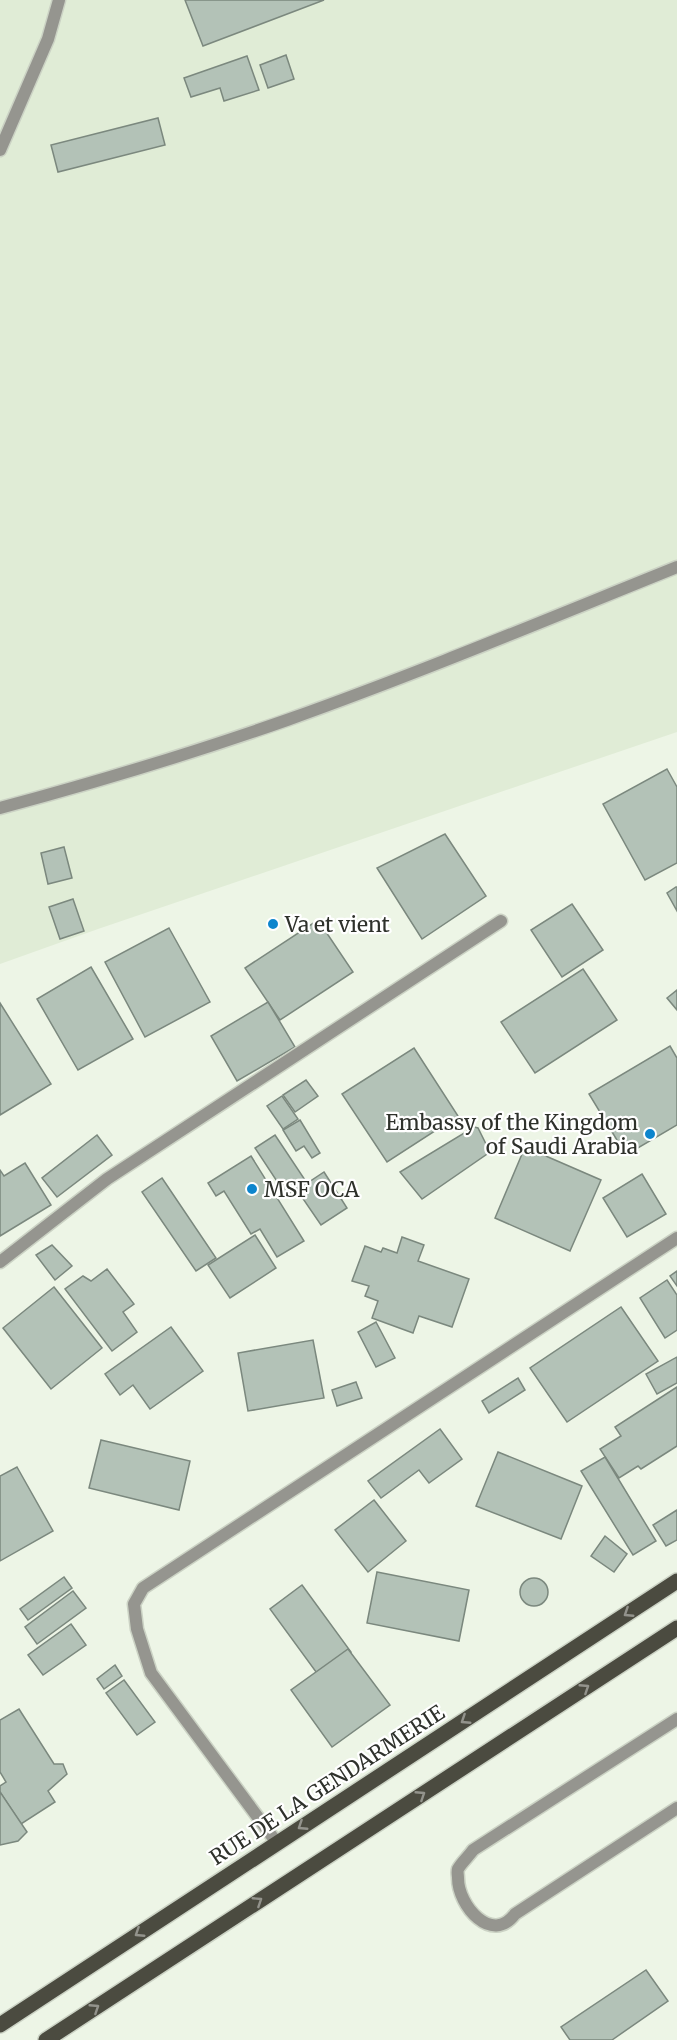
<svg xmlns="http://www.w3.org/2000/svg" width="677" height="2040" font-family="Merriweather,serif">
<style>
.built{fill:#e0ecd6}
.building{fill:#b3c2b7;stroke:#7b887e;stroke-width:1.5}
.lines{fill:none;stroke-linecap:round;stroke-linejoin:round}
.lane-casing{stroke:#cbd2c4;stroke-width:15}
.street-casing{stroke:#cbd2c4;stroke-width:15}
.primary-casing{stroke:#cbd2c4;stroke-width:18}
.lane{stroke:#95958f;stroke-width:12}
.street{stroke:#95958f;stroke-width:12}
.primary{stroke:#4b4b40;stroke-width:15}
.oneway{stroke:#93938c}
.poi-dot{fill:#0d85cd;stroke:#fff;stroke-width:2}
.labels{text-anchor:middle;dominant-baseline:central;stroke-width:4.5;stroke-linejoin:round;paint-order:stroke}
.poi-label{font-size:21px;fill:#2e312b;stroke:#fff;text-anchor:start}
.street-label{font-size:21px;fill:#2e312b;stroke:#fff}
</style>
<rect width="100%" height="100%" fill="#edf5e6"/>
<path class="built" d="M0 0H677V732L98 929 0 964Z"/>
<g class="building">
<path d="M185 0H324L203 46Z"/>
<path d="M286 55 294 79 268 88 260 65Z"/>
<path d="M247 56 259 90 224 101 220 88 191 97 184 78Z"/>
<path d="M158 118 165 145 58 172 51 145Z"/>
<path d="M667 769 677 787V863L645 880 603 804Z"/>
<path d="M445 834 486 896 422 939 377 868Z"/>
<path d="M64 847 72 878 48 884 41 853Z"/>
<path d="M676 887H677V911L667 893Z"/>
<path d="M73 899 84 931 60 939 49 907Z"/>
<path d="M572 904 603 950 562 977 531 930Z"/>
<path d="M318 920 353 972 280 1020 245 968Z"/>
<path d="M169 928 210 1002 145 1037 105 962Z"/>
<path d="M91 967 133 1039 78 1070 37 999Z"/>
<path d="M583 969 617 1020 535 1073 501 1022Z"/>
<path d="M677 990V1010L667 998Z"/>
<path d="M268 1002 295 1047 237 1081 211 1036Z"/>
<path d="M0 1003 51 1084 0 1115Z"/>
<path d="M670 1046 677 1058V1125L626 1155 589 1094Z"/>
<path d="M414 1048 458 1116 387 1162 342 1094Z"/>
<path d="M306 1080 318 1096 295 1112 283 1095Z"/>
<path d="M282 1096 298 1119 283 1129 267 1106Z"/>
<path d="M300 1120 320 1153 312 1158 304 1146 296 1151 283 1130Z"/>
<path d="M474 1127 478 1128 490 1152 422 1199 400 1172Z"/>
<path d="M97 1135 112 1155 57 1197 42 1178Z"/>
<path d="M275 1135 307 1183 286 1195 255 1148Z"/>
<path d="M525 1147 601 1180 570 1251 495 1218Z"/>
<path d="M251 1156 304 1241 277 1257 260 1229 251 1234 224 1191 216 1196 208 1183Z"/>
<path d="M25 1163 51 1205 0 1236V1170L4 1176Z"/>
<path d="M324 1172 347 1208 321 1225 297 1190Z"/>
<path d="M642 1174 666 1214 627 1237 603 1198Z"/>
<path d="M162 1178 216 1258 196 1271 142 1192Z"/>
<path d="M255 1235 276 1268 230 1298 208 1265Z"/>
<path d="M402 1237 424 1245 418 1261 469 1279 452 1327 419 1316 413 1333 372 1318 378 1301 365 1296 369 1286 352 1281 365 1246 381 1252 383 1248 397 1253Z"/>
<path d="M52 1245 72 1266 55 1280 36 1255Z"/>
<path d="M107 1269 134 1304 123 1312 137 1332 112 1351 65 1289 83 1276 91 1281Z"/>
<path d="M677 1271V1286L670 1276Z"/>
<path d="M667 1280 677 1295V1330L665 1338 640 1298Z"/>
<path d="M54 1287 102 1348 51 1389 3 1328Z"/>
<path d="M621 1307 658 1361 567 1422 530 1368Z"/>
<path d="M376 1322 395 1358 376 1367 358 1332Z"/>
<path d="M171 1327 203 1371 150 1409 133 1385 120 1395 105 1374Z"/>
<path d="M313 1340 324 1398 248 1411 238 1353Z"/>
<path d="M677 1357V1383L657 1394 646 1374Z"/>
<path d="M518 1378 525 1390 489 1413 482 1401Z"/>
<path d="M356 1382 362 1398 337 1406 332 1390Z"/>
<path d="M677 1387V1446L641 1469 638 1466 619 1478 600 1449 621 1436 615 1427Z"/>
<path d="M440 1429 462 1459 429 1483 419 1470 381 1498 368 1481Z"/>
<path d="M101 1440 190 1461 179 1510 89 1488Z"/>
<path d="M498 1452 582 1486 561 1539 476 1506Z"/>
<path d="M605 1457 656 1541 633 1555 581 1471Z"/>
<path d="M17 1467 53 1531 0 1561V1476Z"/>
<path d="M374 1500 406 1541 368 1572 335 1530Z"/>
<path d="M677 1510V1540L666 1546 653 1525Z"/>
<path d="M605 1536 627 1554 614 1572 591 1556Z"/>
<path d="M377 1572 469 1590 459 1641 367 1623Z"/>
<path d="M64 1577 72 1588 28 1620 20 1609Z"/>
<circle cx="534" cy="1592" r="14"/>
<path d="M302 1585 351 1652 319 1676 270 1609Z"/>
<path d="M73 1591 86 1608 37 1644 25 1627Z"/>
<path d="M71 1624 86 1645 43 1675 28 1655Z"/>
<path d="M348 1649 390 1705 332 1747 291 1690Z"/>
<path d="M115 1665 122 1676 104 1689 97 1679Z"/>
<path d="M124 1680 155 1722 137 1735 106 1693Z"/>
<path d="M19 1709 54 1764H63L67 1774 48 1791 55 1802 21 1824 0 1792V1786L6 1782 0 1772V1720Z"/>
<path d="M0 1792 27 1832 18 1841 0 1845Z"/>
<path d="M646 1970 668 2001 612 2040H570L561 2027Z"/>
</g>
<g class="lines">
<g class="lane-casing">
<g id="lane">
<path d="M0 150 48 39 59 0"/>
<path d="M0 808C97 782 193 753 287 720 419 673 548 619 677 567"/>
<path d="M677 1719 473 1850C469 1856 461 1863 458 1869 457 1872 458 1875 458 1878 458 1906 492 1945 515 1914L677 1808"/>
</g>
</g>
<g class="street-casing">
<g id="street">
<path d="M0 1262 107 1179 501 921"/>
<path d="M277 1843 151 1673 137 1629 134 1604 143 1588 677 1238"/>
</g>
</g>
<g class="primary-casing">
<g id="primary">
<path d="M0 2025 677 1581"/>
<path d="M46 2040 677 1628"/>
</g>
</g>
<use href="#lane" class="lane"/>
<use href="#street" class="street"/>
<use href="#primary" class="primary"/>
</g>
<defs><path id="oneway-chevron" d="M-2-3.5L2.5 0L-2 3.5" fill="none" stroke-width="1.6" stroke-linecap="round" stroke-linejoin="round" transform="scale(1.5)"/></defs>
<g class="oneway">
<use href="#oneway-chevron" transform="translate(628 1613) rotate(147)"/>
<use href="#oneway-chevron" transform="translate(585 1688) rotate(-33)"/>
<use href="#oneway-chevron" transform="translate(465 1720) rotate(147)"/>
<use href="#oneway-chevron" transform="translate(421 1795) rotate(-33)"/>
<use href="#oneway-chevron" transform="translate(302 1826) rotate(147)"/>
<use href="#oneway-chevron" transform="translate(258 1901) rotate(-33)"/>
<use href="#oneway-chevron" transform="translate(139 1933) rotate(147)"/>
<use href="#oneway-chevron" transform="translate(95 2008) rotate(-33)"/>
</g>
<g class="poi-dot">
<circle cx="273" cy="924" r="6"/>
<circle cx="650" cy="1134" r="6"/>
<circle cx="252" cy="1189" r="6"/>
</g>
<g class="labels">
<g class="poi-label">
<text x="285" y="924">Va et vient</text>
<text x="638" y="1122" text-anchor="end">Embassy of the Kingdom<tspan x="638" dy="24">of Saudi Arabia</tspan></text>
<text x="264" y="1189">MSF OCA</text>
</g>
<g class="street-label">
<text transform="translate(327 1785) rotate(-33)">RUE DE LA GENDARMERIE</text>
</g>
</g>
</svg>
